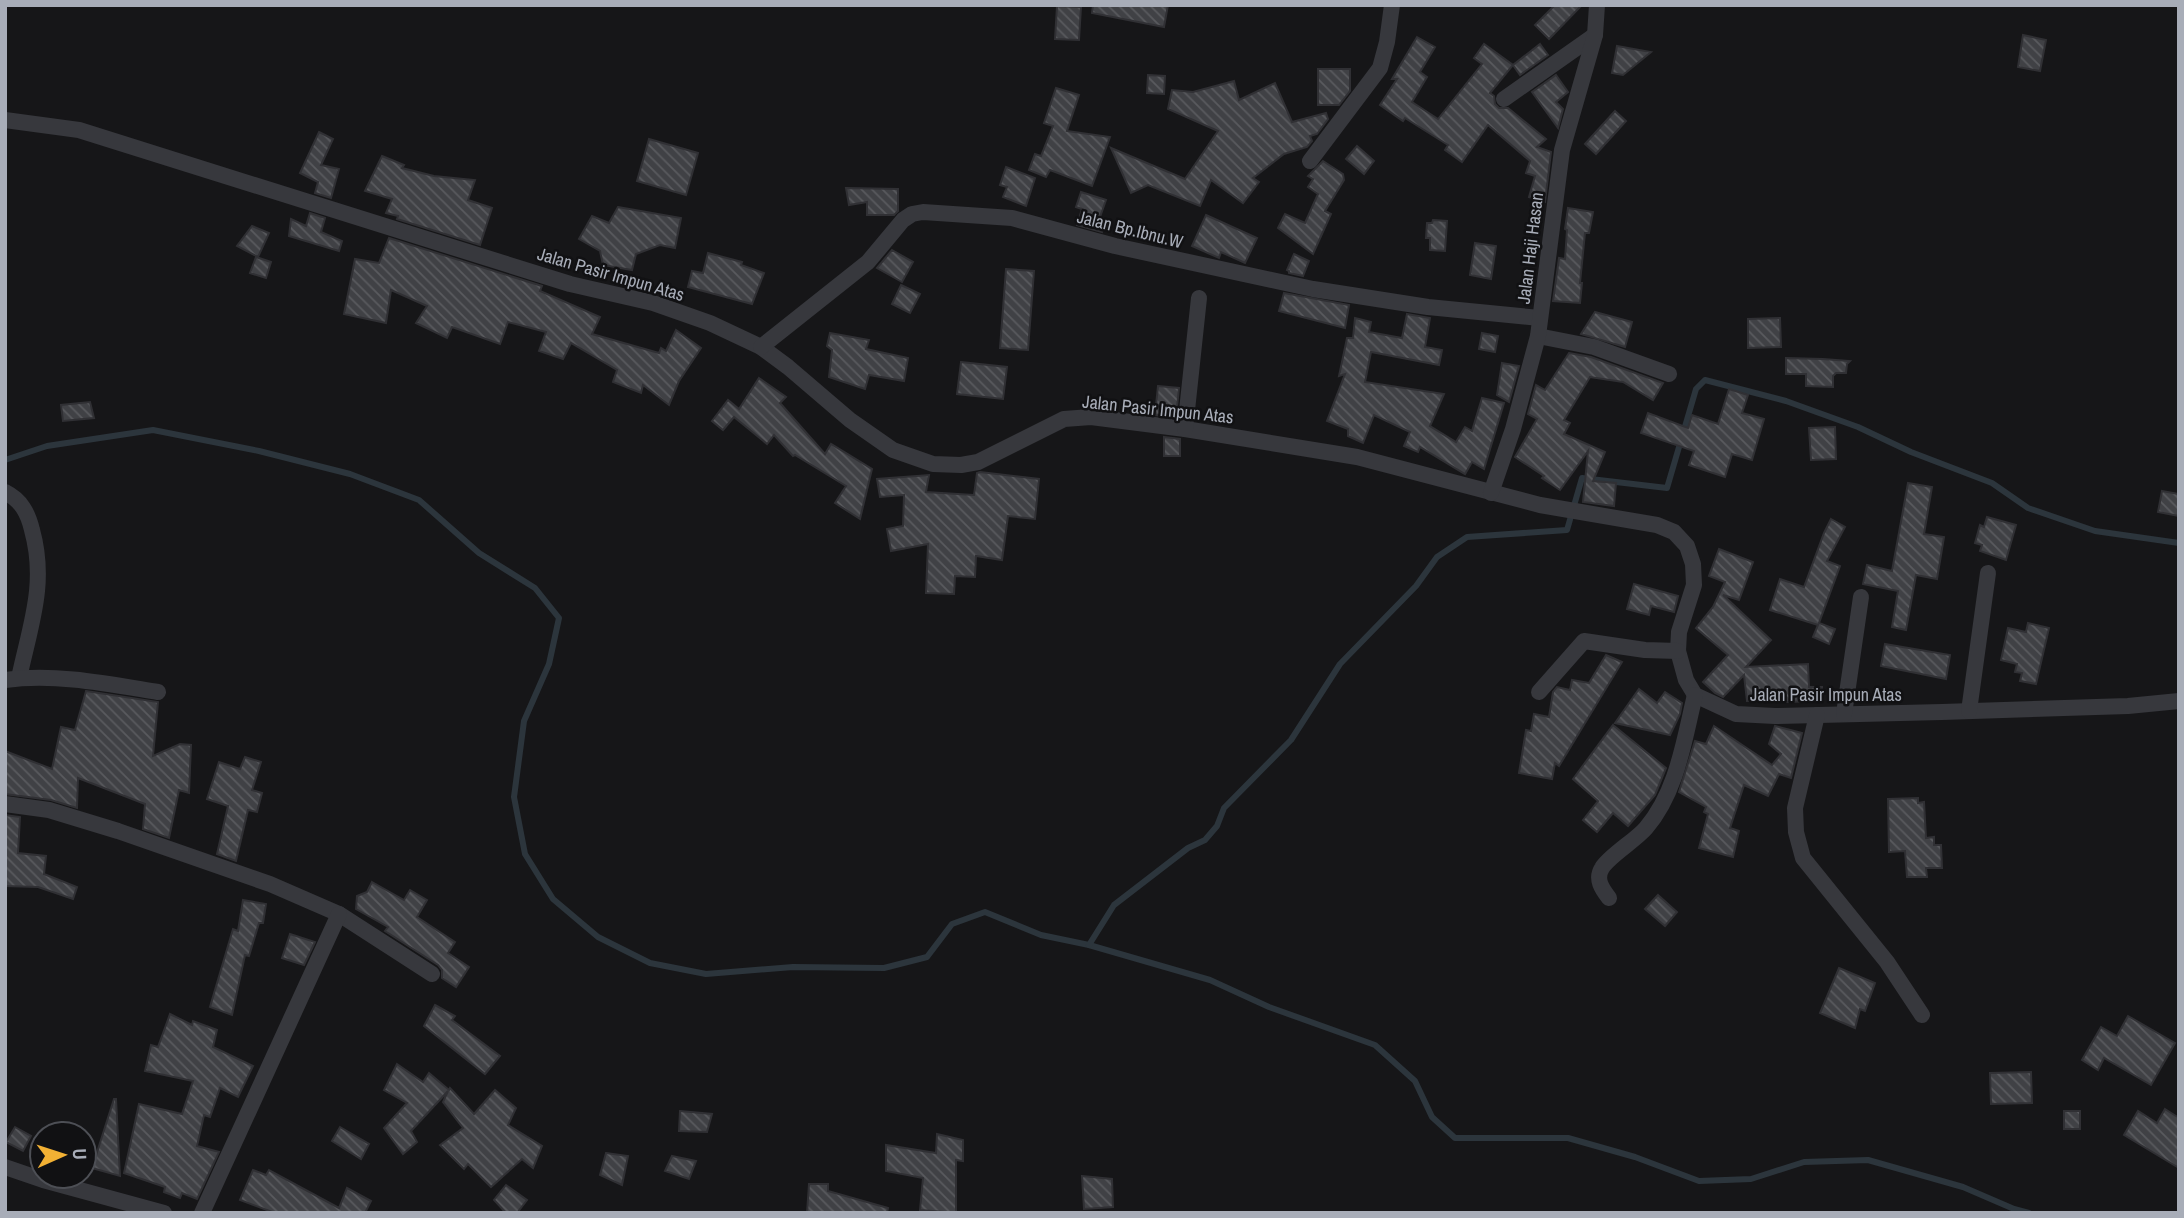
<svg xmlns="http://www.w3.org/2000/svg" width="2184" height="1218" font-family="'Archivo Narrow',sans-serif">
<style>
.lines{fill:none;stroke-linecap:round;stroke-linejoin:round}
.stream{stroke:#2c353c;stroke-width:6}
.building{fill:url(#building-back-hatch);stroke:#303034;stroke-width:2}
.street{stroke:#37383d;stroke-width:16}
.labels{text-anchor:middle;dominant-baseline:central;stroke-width:5;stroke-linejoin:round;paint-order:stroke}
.street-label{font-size:18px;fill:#a8adb8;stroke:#111113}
</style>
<defs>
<pattern id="building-back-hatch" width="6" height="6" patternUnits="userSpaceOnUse" patternTransform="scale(1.75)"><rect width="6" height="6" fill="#404145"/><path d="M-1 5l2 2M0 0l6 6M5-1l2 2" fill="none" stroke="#595a5e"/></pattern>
</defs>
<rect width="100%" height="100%" fill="#161618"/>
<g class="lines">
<g class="stream">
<path d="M5 460 47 446 153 430 259 451 350 474 419 500 479 553 535 588 559 618 549 664 524 721 514 797 525 854 553 899 598 937 650 963 706 974 793 967 884 968 927 957 952 924 985 912 1041 935 1089 945 1210 980 1269 1007 1375 1045 1415 1081 1432 1117 1455 1138H1568L1635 1157 1699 1181 1751 1179 1804 1162 1868 1160 1963 1187 2014 1209 2029 1213"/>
<path d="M1089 945 1114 905 1188 848 1205 840 1217 826 1224 808 1291 740 1340 664 1416 586 1437 557 1467 537 1567 530 1582 478 1667 488 1696 389 1705 380 1786 401 1858 427 1911 452 1992 483 2028 508 2095 531 2179 543"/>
</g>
</g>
<g class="building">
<path d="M1093 5H1168L1164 27 1092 13Z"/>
<path d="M1555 5H1582L1549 39 1535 25Z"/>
<path d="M1057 6 1081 7 1079 40 1055 39Z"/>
<path d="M2023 35 2046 40 2040 71 2018 67Z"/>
<path d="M1417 37 1435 47 1420 72 1427 77 1412 102 1438 119 1482 64 1474 58 1484 44 1513 65 1490 93 1494 96 1495 104 1499 108H1508L1546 139 1537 147 1551 152 1545 202 1529 197 1535 176 1526 173 1530 161 1488 125 1462 162 1445 150 1448 145 1405 118 1403 121 1380 105 1397 79H1392Z"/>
<path d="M1540 44 1548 55 1520 75 1513 65Z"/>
<path d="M1617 46 1651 52 1623 75 1612 73Z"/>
<path d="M1318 69H1350V91L1339 105H1318Z"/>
<path d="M1148 75 1165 76 1164 94 1147 93Z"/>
<path d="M1556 75 1568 92 1556 102 1563 109 1558 128 1532 92Z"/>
<path d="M1234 81 1239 100 1275 83 1292 122 1326 113 1328 119 1317 134 1310 136 1312 141 1307 147 1284 154 1253 178 1259 182 1243 203 1211 180 1200 206 1148 185 1131 193 1111 148 1185 179 1218 131 1168 109 1172 90 1193 92Z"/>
<path d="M1056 88 1079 95 1067 131 1110 137 1092 186 1050 170 1046 177 1029 170 1035 154 1041 156 1053 126 1044 123Z"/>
<path d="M1615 111 1626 121 1596 154 1585 144Z"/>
<path d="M319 132 333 139 321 165 339 169 331 198 315 193 318 182 300 173Z"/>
<path d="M649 139 698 153 686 195 637 181Z"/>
<path d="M1357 146 1374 161 1364 174 1346 159Z"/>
<path d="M382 156 404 165 402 168 434 176 475 180 468 200 492 208 480 245 397 219 398 216 386 213 392 199 365 191Z"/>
<path d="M1323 161 1343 174 1344 180 1325 211 1331 214 1313 254 1278 228 1285 214 1305 223 1318 194 1308 187 1313 179 1308 176Z"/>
<path d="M1006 167 1035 178 1026 206 1003 197 1007 187 1000 185Z"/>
<path d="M846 188 898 189V211L894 215H867V202L849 205Z"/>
<path d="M1081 192 1106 200 1100 217 1106 220 1102 232 1077 225 1082 209 1076 207Z"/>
<path d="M618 207 681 218 675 248 660 245 636 254 632 270 603 265 600 251 579 239 592 216 609 223Z"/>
<path d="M1568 208 1593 212 1589 233H1585L1580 283H1582L1580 303 1553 301 1559 258 1565 259 1567 230 1565 229Z"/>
<path d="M310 213 325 218 321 232 342 241 339 251 289 236 291 219 306 226Z"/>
<path d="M1206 215 1257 238 1245 263 1221 252 1219 258 1192 246Z"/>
<path d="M1433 220 1447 221 1445 251 1430 250V238H1426L1427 223H1432Z"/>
<path d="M252 226 269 233 258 257 237 246Z"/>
<path d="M389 238 542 286 540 291 600 317 592 334 659 353 661 348 666 351 676 330 701 348 679 381 669 405 643 385 641 393 613 382 617 370 571 343 563 359 539 351 546 332 508 322 500 344 452 327 447 338 416 323 427 306 391 290 386 323 344 314 355 259 379 263Z"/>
<path d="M1475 243 1496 246 1491 279 1470 275Z"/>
<path d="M892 250 913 262 902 282 877 268Z"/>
<path d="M708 253 742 262 741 265 764 273 752 304 688 287 692 271 703 273Z"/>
<path d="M1294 254 1309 261 1303 276 1289 273V271L1287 270Z"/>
<path d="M256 257 271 262 266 278 250 273Z"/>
<path d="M1006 269 1034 271 1028 350 1000 348Z"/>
<path d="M901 285 920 294 910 313 892 304Z"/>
<path d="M1284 293 1349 305 1345 328 1279 311Z"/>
<path d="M1595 312 1632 322 1625 347 1581 334Z"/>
<path d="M1407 314 1430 318 1425 347 1442 350 1439 365 1371 352 1365 382 1444 394 1430 426 1456 442 1465 427 1472 431 1482 398 1504 403 1484 469 1472 462 1465 474 1420 447 1418 452 1404 446 1410 432 1374 415 1363 443 1348 436V429L1327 421 1345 374 1339 376 1347 338H1353L1355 318 1371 322 1369 332 1402 338Z"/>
<path d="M1780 318 1781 347 1748 348V319Z"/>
<path d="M830 333 869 340 866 349 908 358 904 381 869 375 865 389 829 377 832 350 827 346Z"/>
<path d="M1482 333 1498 336 1495 352 1479 349Z"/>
<path d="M1569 353 1591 357 1663 383 1653 400 1623 382 1590 377 1564 420 1570 423 1564 434 1605 452 1593 481 1616 483 1614 506 1583 502 1588 451 1560 490 1542 478 1544 476 1515 457 1537 419 1528 414 1536 385 1545 390Z"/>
<path d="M1786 358 1823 359 1850 361 1847 364 1846 373H1836L1833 376V387L1806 386V374H1786Z"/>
<path d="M961 362 1007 367 1003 399 957 394Z"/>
<path d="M1502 363 1519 366 1509 402 1497 395Z"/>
<path d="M759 378 786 397 780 403 825 454 831 444 872 469 860 519 835 503 846 486 795 455 793 456 774 435 767 444 734 417 723 430 712 421 728 400 739 409Z"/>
<path d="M1158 386 1179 388 1176 417 1155 415Z"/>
<path d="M1729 389 1748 395 1742 413 1764 419 1752 460 1732 454 1725 477 1689 465 1694 451 1641 433 1648 413 1688 428 1692 415 1718 424Z"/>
<path d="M90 402 94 418 63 421 61 405Z"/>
<path d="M1835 427 1836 459 1811 460 1809 428Z"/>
<path d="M1164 437 1180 439V456H1164Z"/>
<path d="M980 472 1039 479 1035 519 1008 516 1002 560 976 556 975 577 955 576 954 594 926 593 928 544 891 551 887 529 903 526 904 495 880 497 877 479 929 475 926 492 974 495 977 473Z"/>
<path d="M1908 483 1932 487 1924 534 1944 537 1937 579 1916 575 1906 630 1892 627 1898 591 1863 584 1867 565 1892 571Z"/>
<path d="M2162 491 2179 494V516L2158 512Z"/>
<path d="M1987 517 2016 525 2006 560 1980 551 1982 545 1975 543 1980 525 1984 527Z"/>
<path d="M1831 519 1845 527 1827 561 1840 566 1819 623 1835 629 1829 644 1813 637 1818 625 1770 610 1780 579 1804 587 1824 533Z"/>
<path d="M1719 549 1753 562 1739 600 1723 595 1771 640 1746 667 1808 664 1809 687H1822L1823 701 1783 702 1784 699 1747 701 1744 675 1723 697 1715 693 1703 682 1728 655 1696 628 1713 607 1725 582 1709 576Z"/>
<path d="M1634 584 1678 596 1674 612 1651 606 1649 615 1627 609Z"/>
<path d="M2028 623 2049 628 2036 684 2020 681 2022 673 2015 672 2017 664 2001 660 2008 628 2026 632Z"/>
<path d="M1885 644 1950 655 1946 679 1881 666Z"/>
<path d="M1606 655 1622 662 1559 766 1555 763 1552 779 1519 773 1526 730 1531 731 1534 714 1549 717 1553 692 1557 687 1570 690 1572 680 1589 683Z"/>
<path d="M1639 689 1657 703 1665 692 1682 703 1680 714 1670 735 1615 723Z"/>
<path d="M86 691 158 702 153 756 180 744 191 745 189 793 179 790 169 838 143 829 145 804 78 778 77 808 51 800 5 794V751L52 769 61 727 75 730Z"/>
<path d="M1613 725 1666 768 1655 795 1628 826 1613 813 1597 832 1583 820 1598 801 1573 779Z"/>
<path d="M1714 726 1772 765 1781 754 1769 744 1775 726 1802 733 1791 778 1779 774 1768 796 1744 785 1730 828 1739 831 1733 857 1699 848 1708 814 1704 812 1706 807 1679 792 1695 741 1706 744Z"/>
<path d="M245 757 261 762 252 790 262 793 257 812 248 810 236 861 217 854 228 806 207 799 219 762 240 769Z"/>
<path d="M1918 798V803L1924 802 1926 838 1934 837V845H1941L1942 868H1926L1927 877H1907L1905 851 1889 852 1888 799Z"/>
<path d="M5 815 20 817 18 853 46 856 44 874 77 887 73 899 38 887 5 886Z"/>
<path d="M372 882 404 900 410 890 427 900 417 917 455 942 448 953 469 967 456 987 442 978V970L438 965 385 931 388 927 356 909 357 896 367 892Z"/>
<path d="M1658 895 1677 912 1665 926 1645 909Z"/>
<path d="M243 900 266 904 263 923H259L249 956 245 955 232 1015 210 1007 233 929 238 931Z"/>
<path d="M290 934 315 942 304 965 282 958Z"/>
<path d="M1839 968 1875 983 1865 1011 1860 1009 1855 1028 1820 1013Z"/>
<path d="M435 1005 455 1016 452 1020 500 1056 485 1074 424 1026Z"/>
<path d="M170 1014 192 1025 193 1021 217 1030 213 1047 253 1066 238 1097 220 1088 210 1117 204 1115 197 1146 219 1152 197 1199 182 1193 180 1198 164 1192 165 1187 124 1173 139 1104 182 1114 193 1081 145 1071 151 1045 158 1047Z"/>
<path d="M2128 1016 2175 1043 2151 1085 2104 1058 2098 1070 2082 1060 2101 1027 2117 1036Z"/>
<path d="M397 1064 423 1082 429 1073 449 1090 450 1088 474 1114 495 1090 516 1108 508 1125 542 1146 533 1168 522 1159 491 1187 468 1164 464 1169 440 1145 463 1128 443 1102 448 1091 411 1131 417 1142 403 1154 384 1128 407 1103 384 1090Z"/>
<path d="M2031 1072 2032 1103 1991 1104 1990 1073Z"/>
<path d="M114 1099H116L120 1176 92 1168Z"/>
<path d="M2165 1109 2179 1118V1168L2124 1135 2138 1111 2157 1123Z"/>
<path d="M680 1111 712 1114 707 1132 679 1131Z"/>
<rect x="2064" y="1111" width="16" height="18"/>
<path d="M15 1127 31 1136 23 1151 6 1142Z"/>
<path d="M340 1127 369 1144 361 1159 332 1141Z"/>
<path d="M937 1134 963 1140V1161L956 1160V1213L920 1210 923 1178 886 1171V1145L936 1153Z"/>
<path d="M606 1153 628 1156 622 1185 600 1175Z"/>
<path d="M672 1156 696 1161 689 1179 665 1171Z"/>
<path d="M253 1170 266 1175 269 1170 339 1208 347 1188 371 1201 365 1213H275L240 1200Z"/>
<path d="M1082 1176 1112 1179 1113 1207 1084 1209Z"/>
<path d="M809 1184H828V1191L888 1208 887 1213H807Z"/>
<path d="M506 1185 527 1200 517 1213H506L494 1200Z"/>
</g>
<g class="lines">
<g class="street">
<path d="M1504 99 1595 35"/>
<path d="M5 120 79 130 570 284 653 303 710 323 761 347 788 367 850 420 893 450 933 464 961 465 978 462 1064 419 1091 417 1185 429 1357 457 1540 505 1657 525 1674 532 1687 546 1693 564 1694 585 1679 632 1678 651 1686 680 1695 695 1736 714 1775 716 1942 712 2128 706 2179 701"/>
<path d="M1310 161 1380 68 1387 42 1392 5"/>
<path d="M1538 336 1594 347 1669 374"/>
<path d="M761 347 868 262 903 220 912 214 923 212 1012 218 1115 246 1313 289 1428 307 1540 318"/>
<path d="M1185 429 1199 298"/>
<path d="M5 492C21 500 28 513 32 530 47 584 30 626 19 678"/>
<path d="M1491 493 1513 429 1538 336 1562 150 1595 35 1597 5"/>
<path d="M5 680C56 673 109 684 158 692"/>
<path d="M1539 692 1584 641 1645 650 1678 651"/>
<path d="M1969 711 1988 573"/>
<path d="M1844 714 1861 597"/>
<path d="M1817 715 1795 808 1796 832 1803 858 1887 962 1922 1015"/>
<path d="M5 804 49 810 118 831 270 884 339 914 432 974"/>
<path d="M1609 898C1602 889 1595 879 1602 868 1609 856 1636 840 1646 828 1677 792 1684 740 1695 695"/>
<path d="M5 1167 43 1180 164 1213"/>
<path d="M202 1213 339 914"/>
</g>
</g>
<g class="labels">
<g class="street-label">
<text transform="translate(1130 229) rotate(14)">Jalan Bp.Ibnu.W</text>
<text transform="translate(1530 248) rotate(-83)">Jalan Haji Hasan</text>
<text transform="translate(611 274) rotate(16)">Jalan Pasir Impun Atas</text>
<text transform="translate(1158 409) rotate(6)">Jalan Pasir Impun Atas</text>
<text x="1826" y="694">Jalan Pasir Impun Atas</text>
</g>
</g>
<rect width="2184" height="1218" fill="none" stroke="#a8adb8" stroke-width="14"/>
<g transform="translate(63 1155) rotate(87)"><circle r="33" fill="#111113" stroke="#4d4f55" stroke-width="2"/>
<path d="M0-5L12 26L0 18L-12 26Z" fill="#f2b134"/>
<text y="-10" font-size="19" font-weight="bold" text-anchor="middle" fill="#a8adb8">U</text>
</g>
</svg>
